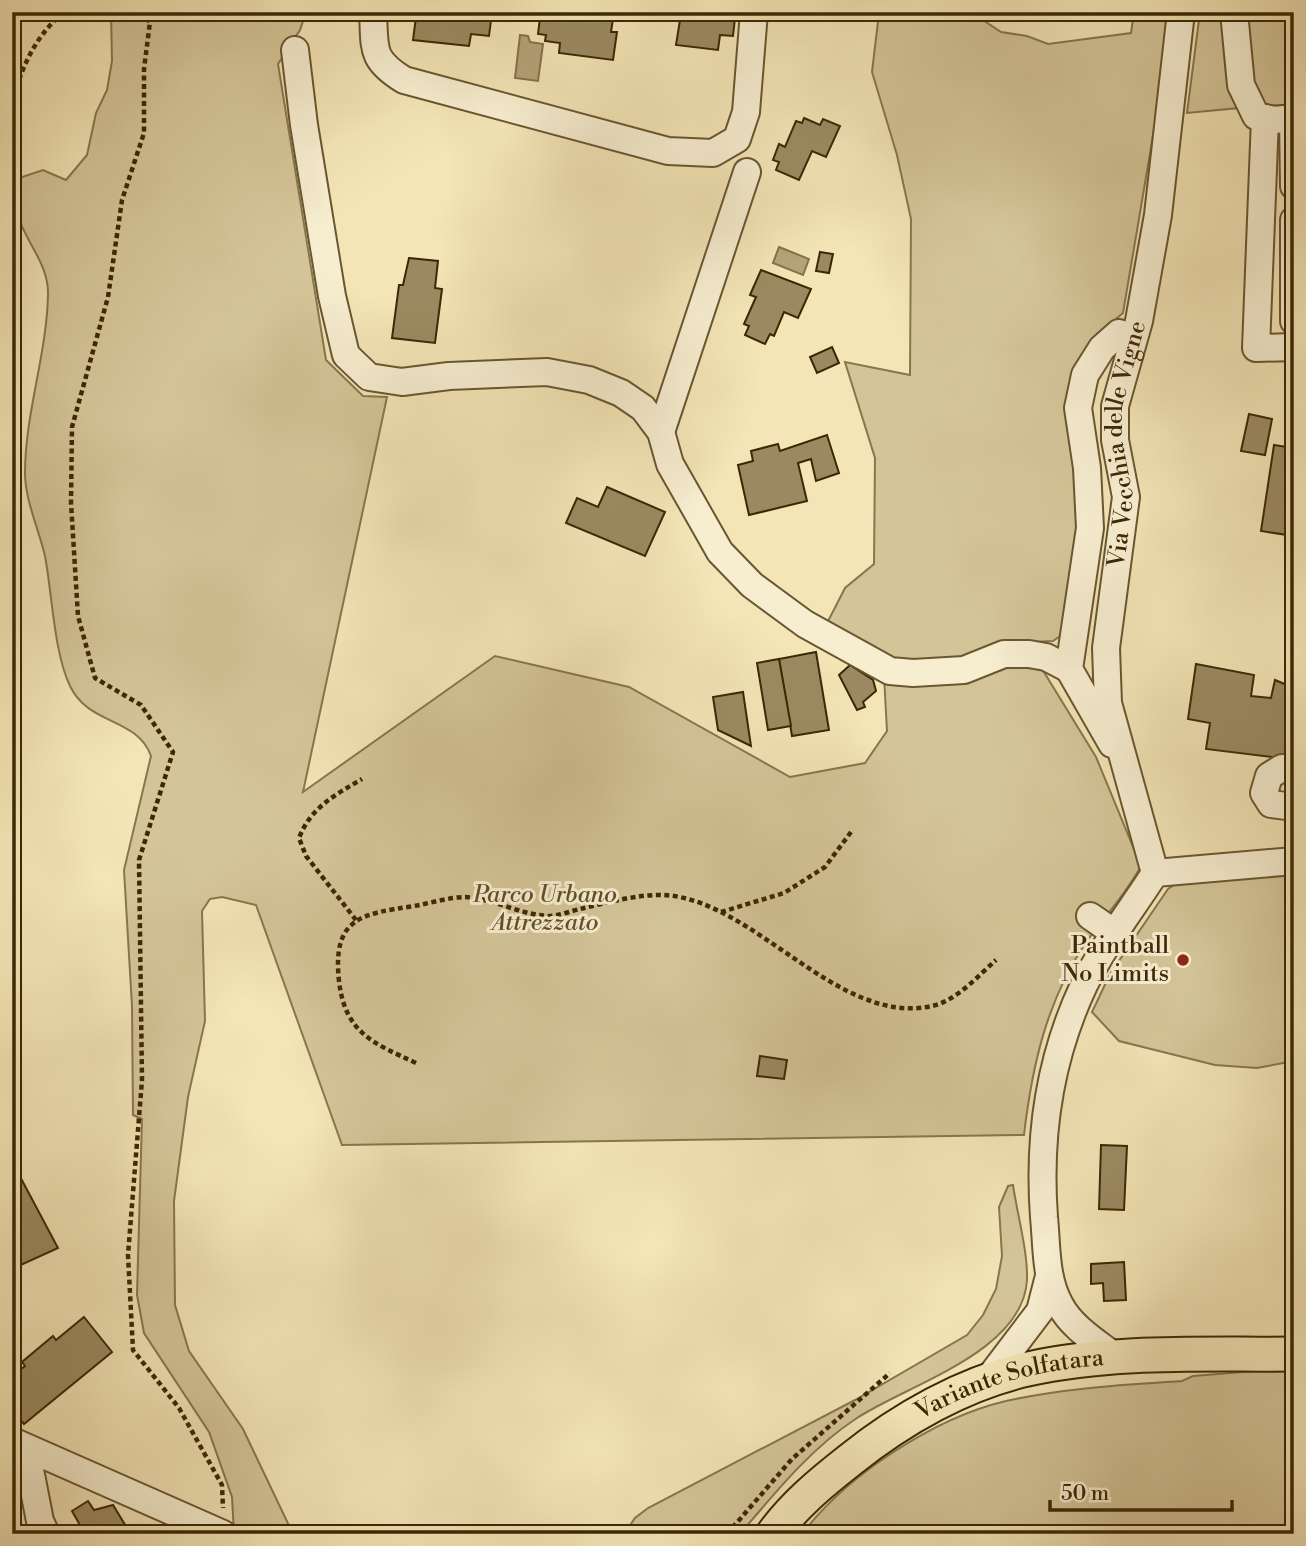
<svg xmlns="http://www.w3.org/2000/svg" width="1306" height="1546" font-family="'Libre Bodoni',serif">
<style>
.green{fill:#d4c598;stroke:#88764e;stroke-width:2}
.water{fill:#b5a479;stroke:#85724a;stroke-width:2}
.building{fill:#9b8a61;stroke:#3c2704;stroke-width:2}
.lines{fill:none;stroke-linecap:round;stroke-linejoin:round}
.minor-casing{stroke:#6a5630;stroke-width:30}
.major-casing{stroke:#3c2704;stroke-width:37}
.path{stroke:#3c2704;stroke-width:4.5;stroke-dasharray:5 3.5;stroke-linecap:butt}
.minor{stroke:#f7eed0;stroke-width:26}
.major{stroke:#f3e5b6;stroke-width:33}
.poi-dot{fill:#8f2418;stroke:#f7eed0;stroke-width:2.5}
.labels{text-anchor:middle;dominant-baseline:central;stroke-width:6;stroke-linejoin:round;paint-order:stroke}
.street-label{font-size:24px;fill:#3c2704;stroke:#f7eed0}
.park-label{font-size:24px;font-style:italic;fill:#624e29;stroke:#f7eed0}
.poi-label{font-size:24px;fill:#3c2704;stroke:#f7eed0;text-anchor:end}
</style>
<rect width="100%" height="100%" fill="#f3e5b6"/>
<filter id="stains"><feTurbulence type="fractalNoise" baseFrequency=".00286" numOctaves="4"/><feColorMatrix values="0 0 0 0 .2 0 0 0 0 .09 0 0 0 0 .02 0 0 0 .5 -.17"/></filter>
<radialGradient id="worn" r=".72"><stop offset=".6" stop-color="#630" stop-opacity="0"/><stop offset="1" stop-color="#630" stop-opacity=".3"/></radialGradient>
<g class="green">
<path d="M111 12H306L300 30 278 64 326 360 363 396 387 397 303 792 495 656 629 687 790 777 865 763 887 731 884 676 1021 660 1039 664 1096 757 1141 866C1126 894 1105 916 1087 941 1047 999 1032 1066 1024 1135L342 1145 256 905 222 897 210 899 202 911 205 1021 188 1097 174 1201 175 1305 189 1351 243 1429 293 1534H234L232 1497 209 1432 144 1333 137 1295 142 1119 133 1115 132 1006 124 870 151 756C137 717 89 726 70 686 54 653 52 593 45 556 39 530 25 500 25 473 25 413 47 354 48 294 49 251 0 222 19 178L43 170 66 180 87 155 96 113 107 90 112 61Z"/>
<path d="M971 12 1001 32 1027 36 1048 44 1131 33 1134 12H1166L1165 65 1123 313 1091 340 1074 373 1081 496 1063 634 1053 641 1010 643 962 658 898 666 824 629 845 588 874 564 875 458 845 362 910 375 911 219 897 155 872 72 879 13Z"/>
<path d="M1200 12H1223L1239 108 1187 113Z"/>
<path d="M1243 12H1294V104L1259 107 1253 91Z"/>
<path d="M1294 873V1061L1257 1068 1215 1065 1119 1041 1092 1012 1110 974 1168 889 1177 883Z"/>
<path d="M1013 1185C1017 1213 1028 1252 1027 1280 1023 1352 909 1384 857 1418 811 1448 775 1493 740 1534H624L635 1518 648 1508 855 1400 967 1335 983 1315 996 1289 1002 1256 999 1207 1008 1186Z"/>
<path d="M1294 1368V1523L1246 1534H802C847 1475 934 1418 1006 1401 1064 1388 1123 1385 1182 1381L1193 1376Z"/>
</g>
<g class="water">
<path d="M520 35 528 36 530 42 543 44 538 81 515 78Z"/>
<path d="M779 247 809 259 803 275 773 263Z"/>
</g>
<g class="building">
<path d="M411 12H492L489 36 471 34 469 46 413 40 416 17 410 16Z"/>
<path d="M553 12H614L611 32H617L613 60 559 53 560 43 545 41 546 35 538 34 540 18 552 19Z"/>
<path d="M661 12H745L744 19 735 18 733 36 720 35 718 50 676 45 680 20 661 17Z"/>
<path d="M804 118 820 125 823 119 840 126 826 157 812 151 799 180 776 170 779 162 773 160 779 144 785 147 796 121 802 123Z"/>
<path d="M820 252 833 254 829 273 816 271Z"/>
<path d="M409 258 438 261 435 288 442 289 435 343 392 338 399 285H403Z"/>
<path d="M761 270 811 289 798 318 784 312 774 336 770 334 765 344 745 335 749 326 744 324 756 297 750 295Z"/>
<path d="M832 347 839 363 817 373 810 357Z"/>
<path d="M1249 414 1272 419 1265 455 1241 451Z"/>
<path d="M827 435 839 473 816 481 811 459 798 463 807 501 749 515 738 465 753 461 751 451 778 444 780 451Z"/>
<path d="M1274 445 1294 448V536L1261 531Z"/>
<path d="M607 487 665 512 645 556 566 523 577 498 598 507Z"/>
<path d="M816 652 829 730 792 736 779 659Z"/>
<path d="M779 659 791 726 768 730 757 663Z"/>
<path d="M1196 664 1254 675 1251 696 1271 698 1275 680 1294 688 1288 759 1206 749 1210 723 1188 719Z"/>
<path d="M850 665 873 680 876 691 863 702 865 707 857 710 839 675Z"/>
<path d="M743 692 751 746 718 730 713 697Z"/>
<path d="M760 1056 787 1060 784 1079 757 1076Z"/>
<path d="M1101 1145 1127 1146 1124 1210 1099 1209Z"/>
<path d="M16 1169 58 1248 12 1269V1171Z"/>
<path d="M1124 1262 1126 1300 1104 1301 1103 1283 1091 1284V1264Z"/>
<path d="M84 1317 112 1352 24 1424 12 1409V1376L25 1366 22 1362 53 1336 56 1340Z"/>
<path d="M88 1501 94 1510 113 1505 127 1528 118 1534H85L72 1511Z"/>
</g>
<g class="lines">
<g class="minor-casing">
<g id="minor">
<path d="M373 12C375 49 370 59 404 80L668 151 713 153 737 139 746 112 754 12"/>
<path d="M1234 12 1241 85 1256 116 1274 120 1294 118"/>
<path d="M295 50 304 125 332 296 346 355 369 377 402 382 449 376 547 372 589 380 621 393 643 408 661 432 670 464 720 552 752 585 805 624 890 671 913 673 964 670 1004 654H1029L1046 657 1069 669"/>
<path d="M1265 118 1256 348 1294 347"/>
<path d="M1293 118 1294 186"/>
<path d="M1294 220V321"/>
<path d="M661 432 747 172"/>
<path d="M1112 744 1069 669 1090 528 1087 468 1078 408 1085 375 1102 348 1119 333"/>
<path d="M1294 768H1282L1269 776 1264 793 1271 804 1294 807"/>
<path id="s1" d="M1155 873 1108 703 1106 648 1126 497 1115 440V406L1139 321 1158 215 1181 12"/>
<path d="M1090 916 1116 934"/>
<path d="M1118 1359C1098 1343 1072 1328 1060 1305 1045 1278 1047 1247 1044 1217 1038 1136 1049 1059 1084 985 1103 946 1132 909 1155 873L1294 861"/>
<path d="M986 1382 1040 1311 1049 1276"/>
<path d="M12 1441 223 1534"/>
<path d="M26 1449 40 1521 46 1534"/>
</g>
</g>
<g class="major-casing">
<g id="major">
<path id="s2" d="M773 1534C794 1505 822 1482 850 1460 901 1419 964 1383 1028 1369 1114 1350 1207 1355 1294 1354"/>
</g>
</g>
<g class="path">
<path d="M140 12 150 22 144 69V133L122 200 108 297 72 427 71 503 78 616 95 678 141 705 173 752 139 860 142 1080 128 1255 133 1350 179 1408 222 1485 223 1508"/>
<path d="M12 104C21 68 35 36 64 12"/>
<path d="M721 912 784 893 825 867 851 832"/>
<path d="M356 920 306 856 299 838C311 807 335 795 362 779"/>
<path d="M416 1063C373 1043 345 1033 339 981 332 917 362 914 414 906 431 903 450 897 466 897 494 899 521 915 549 916 559 916 571 911 580 909 606 903 637 894 664 895 755 900 838 1027 932 1006 956 1001 978 976 996 960"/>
<path d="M727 1534 792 1459 890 1373"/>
</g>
<use href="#minor" class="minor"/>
<use href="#major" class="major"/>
</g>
<circle class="poi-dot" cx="1183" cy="960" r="7"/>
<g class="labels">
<g class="street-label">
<text stroke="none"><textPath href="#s1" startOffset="438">Via Vecchia delle Vigne</textPath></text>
<text stroke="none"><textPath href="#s2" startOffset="287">Variante Solfatara</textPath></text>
</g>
<g class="park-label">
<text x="545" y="895">Parco Urbano<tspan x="545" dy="28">Attrezzato</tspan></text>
</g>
<g class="poi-label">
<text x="1169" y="946">Paintball<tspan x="1169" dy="28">No Limits</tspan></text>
</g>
</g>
<rect width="1306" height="1546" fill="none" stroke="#f3e5b6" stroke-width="42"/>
<rect x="14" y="14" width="1278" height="1518" fill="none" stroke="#3c2704" stroke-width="3.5"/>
<rect x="21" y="21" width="1264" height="1504" fill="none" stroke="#3c2704" stroke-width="2"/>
<path d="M1050 1500v10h182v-10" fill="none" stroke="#3c2704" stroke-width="3.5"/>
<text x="1061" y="1500" font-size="21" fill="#3c2704" stroke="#f7eed0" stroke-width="5" paint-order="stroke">50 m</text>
<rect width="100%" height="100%" filter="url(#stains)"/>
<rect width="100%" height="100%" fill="url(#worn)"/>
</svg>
